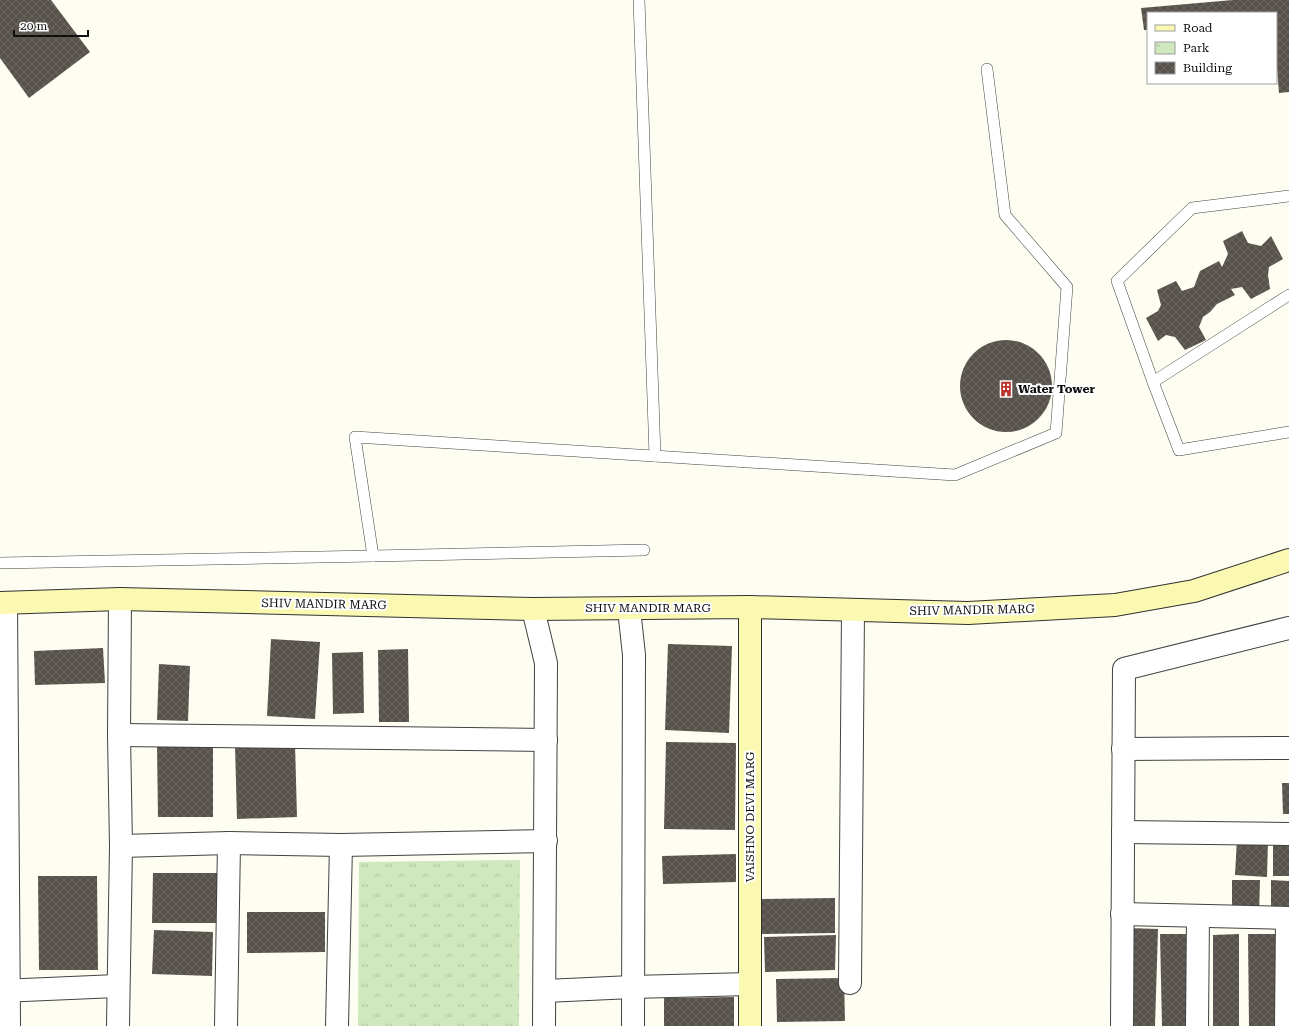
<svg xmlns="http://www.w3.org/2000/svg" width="1289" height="1026" font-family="'Roboto Serif',serif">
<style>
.park{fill:url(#park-tufts)}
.building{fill:url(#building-cross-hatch)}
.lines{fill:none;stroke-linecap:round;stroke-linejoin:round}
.lane-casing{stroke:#424242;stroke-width:12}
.street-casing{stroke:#424242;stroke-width:24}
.secondary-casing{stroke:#313131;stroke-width:24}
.lane{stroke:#fff;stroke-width:11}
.street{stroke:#fff;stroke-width:22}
.secondary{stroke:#fbf9b1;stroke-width:22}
.labels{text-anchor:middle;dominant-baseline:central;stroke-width:4;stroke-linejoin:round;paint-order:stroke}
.poi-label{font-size:12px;font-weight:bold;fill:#0f0f0f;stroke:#fff;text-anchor:start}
.street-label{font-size:12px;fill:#0f0f0f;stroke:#fff}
</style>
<defs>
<pattern id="park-tufts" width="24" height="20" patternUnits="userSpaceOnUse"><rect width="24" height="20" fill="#cfe8bd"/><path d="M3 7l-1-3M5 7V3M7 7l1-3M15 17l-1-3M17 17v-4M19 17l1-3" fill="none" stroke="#b1c6a1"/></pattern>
<pattern id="building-cross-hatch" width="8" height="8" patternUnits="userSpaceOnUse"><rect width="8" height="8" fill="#58524c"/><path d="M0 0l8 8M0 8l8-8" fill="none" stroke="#6b6661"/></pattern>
</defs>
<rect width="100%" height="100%" fill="#fefdf2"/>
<path class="park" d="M520 860 519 1026H358L359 862Z"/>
<g class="building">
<path d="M0 0H51L90 52 29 98 0 58Z"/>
<path d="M1233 0H1289V92L1279 93 1276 56V13H1148V30H1144L1141 8Z"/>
<path d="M1242 231 1248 243 1261 246 1271 236 1283 259 1269 267 1268 275 1270 289 1251 299 1242 287 1231 289 1235 295 1217 304 1210 312 1203 317 1199 327 1206 340 1185 350 1175 337 1166 335 1158 341 1146 318 1158 311 1161 305 1157 290 1176 281 1182 291 1194 287 1200 271 1219 261 1222 267 1228 254 1223 241Z"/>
<circle cx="1006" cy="386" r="46"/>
<path d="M271 639 320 642 315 719 267 716Z"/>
<path d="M668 644 732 646 729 733 665 730Z"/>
<path d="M103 648 105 683 35 685 34 651Z"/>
<path d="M408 649 409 722H379L378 650Z"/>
<path d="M363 652 364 713 333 714 332 653Z"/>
<path d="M159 664 190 666 188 721 157 720Z"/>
<path d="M666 742 736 743 735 830 664 829Z"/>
<path d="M295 743 297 817 237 819 235 745Z"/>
<path d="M157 746H213V817H158Z"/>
<path d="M1282 783H1289V814H1283Z"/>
<path d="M1237 838 1268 840 1267 877 1235 875Z"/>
<rect x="1273" y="840" width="16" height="36"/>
<path d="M736 854V882L663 884 662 856Z"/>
<path d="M153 873H217V923H152Z"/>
<path d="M38 876H97L98 970H39Z"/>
<path d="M1232 880H1260L1259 914 1232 913Z"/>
<path d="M1271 880 1289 881V913H1271Z"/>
<path d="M835 898V933L761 934V899Z"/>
<path d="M247 912H325V952L247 953Z"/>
<path d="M1129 928 1158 929 1155 1026H1125Z"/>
<path d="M154 930 213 932 212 976 152 974Z"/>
<path d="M1160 934H1189L1191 1026H1162Z"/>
<path d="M1239 934V1026H1213V935Z"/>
<path d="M1248 934H1275L1276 1026H1249Z"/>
<path d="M836 935 835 970 765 972 764 937Z"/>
<path d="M844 978 845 1021 777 1022 776 979Z"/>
<path d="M734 997V1026H664V998Z"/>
</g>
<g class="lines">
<g class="lane-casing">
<g id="lane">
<path d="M639 0 655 456"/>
<path d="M1289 196 1192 208 1117 281 1153 382 1179 450 1289 432"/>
<path d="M1153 382 1289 295"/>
<path d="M373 556 644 550"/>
<path d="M0 563 373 556 355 437 955 475 1056 433 1067 287 1005 215 987 69"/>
</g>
</g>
<g class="street-casing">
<g id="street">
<path d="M6 603 9 1026"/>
<path d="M533 609 546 663 544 1026"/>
<path d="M629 609 634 655 633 1026"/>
<path d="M119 735 546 740"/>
<path d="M1123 749 1289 748"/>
<path d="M1123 832 1289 834"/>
<path d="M121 846 229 843 341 845 546 841"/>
<path d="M1122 914 1289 918"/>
<path d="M850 983 853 610"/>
<path d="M0 991 117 986"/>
<path d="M545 991 632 987 750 984"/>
<path d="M118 1026 121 846 119 735 120 599"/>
<path d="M226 1026 229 843"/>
<path d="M337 1026 341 845"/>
<path d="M1122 1026 1124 669 1289 628"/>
<path d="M1197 1026 1198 916"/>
<path d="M1286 1026 1287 918"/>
</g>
</g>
<g class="secondary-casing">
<g id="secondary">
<path d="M0 603 120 599 533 609 750 607 968 613 1115 605 1194 591 1289 560"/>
<path d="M750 1026V607"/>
</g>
</g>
<use href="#lane" class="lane"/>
<use href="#street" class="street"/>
<use href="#secondary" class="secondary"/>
</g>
<defs>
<g id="building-bare" transform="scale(1.2)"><path d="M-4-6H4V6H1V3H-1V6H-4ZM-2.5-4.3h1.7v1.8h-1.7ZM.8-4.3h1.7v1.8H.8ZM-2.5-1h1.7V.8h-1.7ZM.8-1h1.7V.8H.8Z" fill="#ba322d" stroke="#fff" stroke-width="2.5" paint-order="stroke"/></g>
</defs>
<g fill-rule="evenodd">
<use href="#building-bare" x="1006" y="389"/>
</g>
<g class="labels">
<g class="poi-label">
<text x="1018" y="389">Water Tower</text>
</g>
<g class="street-label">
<text transform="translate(324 604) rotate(1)">SHIV MANDIR MARG</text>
<text x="648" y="608">SHIV MANDIR MARG</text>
<text transform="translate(972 610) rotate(-1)">SHIV MANDIR MARG</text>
<text transform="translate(750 817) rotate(-90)">VAISHNO DEVI MARG</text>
</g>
</g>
<rect x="1147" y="12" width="130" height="72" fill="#ffffff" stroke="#9f9f9f"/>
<rect x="1155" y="25" width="20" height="6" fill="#fbf9b1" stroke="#9f9f9f"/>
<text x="1183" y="32" font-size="12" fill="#0f0f0f">Road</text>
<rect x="1155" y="42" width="20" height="12" fill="url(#park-tufts)" stroke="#9f9f9f"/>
<text x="1183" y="52" font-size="12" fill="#0f0f0f">Park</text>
<rect x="1155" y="62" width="20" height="12" fill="url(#building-cross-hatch)" stroke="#9f9f9f"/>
<text x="1183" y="72" font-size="12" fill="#0f0f0f">Building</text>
<path d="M14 30v6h74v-6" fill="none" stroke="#0f0f0f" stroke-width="2"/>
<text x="20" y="30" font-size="12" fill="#0f0f0f" stroke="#ffffff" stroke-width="3" paint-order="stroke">20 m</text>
</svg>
